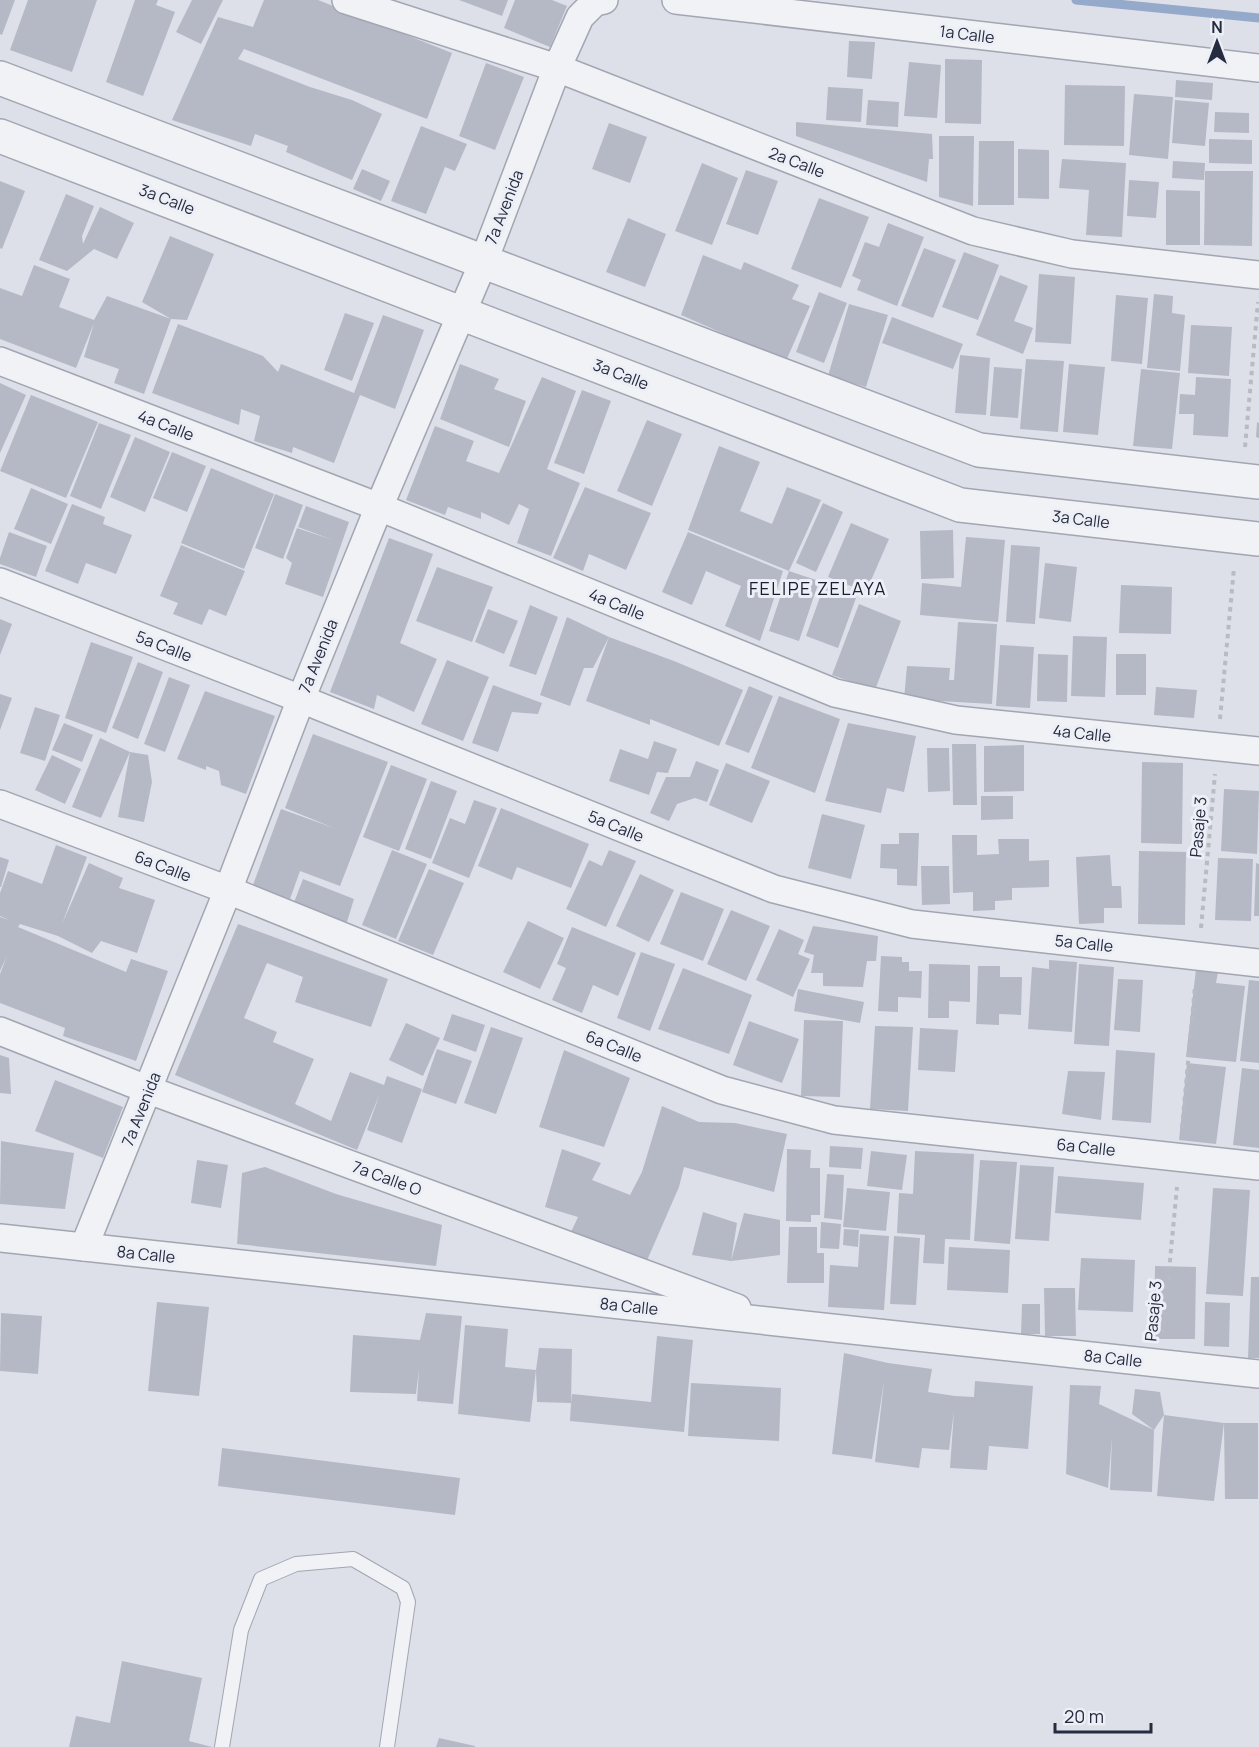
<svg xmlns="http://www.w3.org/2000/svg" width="1259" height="1747" font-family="Manrope,sans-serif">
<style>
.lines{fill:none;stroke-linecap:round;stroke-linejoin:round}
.stream{stroke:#95a9cb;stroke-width:9}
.building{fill:#b4b9c5}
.service-casing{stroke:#a2a6b2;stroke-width:16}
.minor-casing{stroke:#a2a6b2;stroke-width:30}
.tertiary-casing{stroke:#a2a6b2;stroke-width:36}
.path{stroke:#b7bbc3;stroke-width:4;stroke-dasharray:4.5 4.5;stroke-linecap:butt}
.service{stroke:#f0f2f6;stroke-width:14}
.minor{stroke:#f0f2f6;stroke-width:27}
.tertiary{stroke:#f0f2f6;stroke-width:33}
.labels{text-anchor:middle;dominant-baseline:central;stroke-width:6;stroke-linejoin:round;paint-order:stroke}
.street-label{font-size:16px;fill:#262c40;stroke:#edeff6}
.neighbourhood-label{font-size:18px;letter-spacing:1.5px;fill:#181d30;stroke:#edeff6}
</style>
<rect width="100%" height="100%" fill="#dde0e8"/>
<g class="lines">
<path class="stream" d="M1076 0 1259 18"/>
</g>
<g class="building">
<path d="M0 0H15L2 35 0 34Z"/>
<path d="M28 0H97L72 72 10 50Z"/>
<path d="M135 0H158L156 5 175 12 143 96 106 82Z"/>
<path d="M192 0H223L201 44 176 32Z"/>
<path d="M264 0H318L452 53 427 119 244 49 238 59 310 87 352 100 382 114 352 180 286 152 288 146 255 134 251 146 172 120 218 17 253 27Z"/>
<path d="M459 0H508L502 16Z"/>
<path d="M515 0H552L567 6 550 47 504 28Z"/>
<path d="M849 41 875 42 872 79 847 77Z"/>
<path d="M945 59 982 60 981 124 945 123Z"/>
<path d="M909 62 941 65 937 118 904 116Z"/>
<path d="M486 63 524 77 495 150 459 136Z"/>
<path d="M1176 80 1213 83 1212 100 1175 97Z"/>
<path d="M1065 85 1125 86 1124 146 1064 145Z"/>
<path d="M828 87 863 89 861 122 826 120Z"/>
<path d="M1134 94 1173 97 1168 159 1129 155Z"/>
<path d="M868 100 899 102 898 127 866 125Z"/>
<path d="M1175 100 1209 103 1205 146 1172 143Z"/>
<path d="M1215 112 1249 113V133L1214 132Z"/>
<path d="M796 122 932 134 933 159H929L927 182 796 136Z"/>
<path d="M609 123 647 137 630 183 592 169Z"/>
<path d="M421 126 467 144 455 171 445 167 426 214 391 201Z"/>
<path d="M939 136H974L973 206 939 197Z"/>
<path d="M1209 139 1252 140V164L1209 163Z"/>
<path d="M979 141H1014V205H978Z"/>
<path d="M1018 149 1049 150V199L1018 198Z"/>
<path d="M1062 159 1126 163 1122 237 1086 235 1089 190 1059 188Z"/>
<path d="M1173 161 1205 163 1204 180 1172 178Z"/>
<path d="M702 163 738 178 712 245 675 231Z"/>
<path d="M362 169 390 181 381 201 353 189Z"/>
<path d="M746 170 778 181 758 235 726 224Z"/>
<path d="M1205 171H1253L1252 246 1204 245Z"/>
<path d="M1129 180 1159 182 1156 218 1127 216Z"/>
<path d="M0 181 25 191 2 249 0 248Z"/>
<path d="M1166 190 1200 191V245H1166Z"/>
<path d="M66 194 94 206 82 236 83 244 100 207 134 223 117 259 94 249 67 271 39 260Z"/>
<path d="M819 198 869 217 841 288 791 269Z"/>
<path d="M628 218 666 234 645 287 606 272Z"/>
<path d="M888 223 924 237 897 306 857 290 861 280 852 276 865 242 879 247Z"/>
<path d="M170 236 214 254 187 320 171 319 144 394 114 383 119 369 84 357 94 323 76 368 0 339V288L22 296 34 265 70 279 59 307 94 320 107 296 171 319 142 302Z"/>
<path d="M924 248 956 260 933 318 901 306Z"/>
<path d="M964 252 999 265 978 320 942 307Z"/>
<path d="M703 255 741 270 744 262 799 285 792 299 810 306 786 361 681 315Z"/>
<path d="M1039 274 1075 277 1071 344 1035 342Z"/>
<path d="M1000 275 1028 286 1014 321 1033 328 1023 354 976 335Z"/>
<path d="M819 292 847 303 824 363 796 352Z"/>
<path d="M1154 294 1173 296 1172 313 1185 315 1180 371 1147 368Z"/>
<path d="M1116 295 1148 298 1142 364 1111 361Z"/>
<path d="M849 304 888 315 866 387 828 376Z"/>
<path d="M345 313 374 323 352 381 324 370Z"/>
<path d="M383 315 424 330 395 409 360 395 334 463 293 447 292 453 254 441 260 416 241 409 239 425 152 393 178 324 263 356 278 372 281 364 354 393Z"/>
<path d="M892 317 963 344 953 369 882 343Z"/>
<path d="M1191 325 1232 327 1229 376 1188 373Z"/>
<path d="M960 355 990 358 986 415 955 413Z"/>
<path d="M1026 359 1064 361 1058 432 1020 429Z"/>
<path d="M460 364 499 379 494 389 526 401 509 447 440 419Z"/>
<path d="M1069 364 1105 367 1098 435 1063 432Z"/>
<path d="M994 367 1022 369 1018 418 990 416Z"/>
<path d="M1141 369 1180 373 1172 449 1133 446Z"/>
<path d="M542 377 576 391 547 469 580 483 551 556 517 543 529 509 519 504 509 525 481 512V519L448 507 445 515 406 500 435 426 474 441 466 461 499 473Z"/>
<path d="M1196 377 1231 379 1228 437 1193 435 1194 414H1179L1180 394 1195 395Z"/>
<path d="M0 383 26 395 0 453Z"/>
<path d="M582 390 611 401 584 474 554 463Z"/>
<path d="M31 395 98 422 66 498 0 471Z"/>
<path d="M647 420 682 434 652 506 617 491Z"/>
<path d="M1257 422 1259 423V438L1256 437Z"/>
<path d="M99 423 131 435 101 509 70 496Z"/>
<path d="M135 437 170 452 145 512 110 497Z"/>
<path d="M719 446 760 462 740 511 772 524 787 487 821 500 789 571 819 581 799 641 769 631 789 571 688 530Z"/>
<path d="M172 452 206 466 187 512 153 498Z"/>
<path d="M211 468 274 494 244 569 181 543Z"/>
<path d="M585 487 651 513 626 570 589 554 583 571 553 558Z"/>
<path d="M31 488 68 504 51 544 14 529Z"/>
<path d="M275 494 303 505 283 559 255 548Z"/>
<path d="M823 503 843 512 816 572 796 563Z"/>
<path d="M72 504 105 517 103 524 132 535 116 574 86 563 78 584 45 571Z"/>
<path d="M306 506 349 522 323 597 285 584 292 563 286 558 297 528 333 540 298 527Z"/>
<path d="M851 523 889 539 866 592 828 577Z"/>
<path d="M953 530 954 578 921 579 920 531Z"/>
<path d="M9 532 47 546 36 577 0 564V558Z"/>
<path d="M688 532 783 571 760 641 725 626 741 586 706 571 692 605 662 592Z"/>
<path d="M966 537 1005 540 998 622 920 615 922 583 961 587Z"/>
<path d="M389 538 433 554 400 643 437 659 414 712 377 695 374 709 330 692Z"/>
<path d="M181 545 245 571 226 616 209 609 202 625 173 614 178 603 160 596Z"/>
<path d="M1011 545 1040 547 1035 624 1006 622Z"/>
<path d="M1045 563 1077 567 1071 622 1039 618Z"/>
<path d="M437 567 493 587 472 642 416 621Z"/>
<path d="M1121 585 1172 587 1171 634 1119 633Z"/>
<path d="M824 586 856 598 838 648 806 636Z"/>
<path d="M859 604 901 621 875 690 832 675Z"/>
<path d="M530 605 558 617 536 675 509 666Z"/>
<path d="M488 609 518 621 504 654 475 642Z"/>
<path d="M567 617 609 637 593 668H584L570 706 540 695Z"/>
<path d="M0 619 12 624 0 655Z"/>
<path d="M958 622 997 624 992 704 904 699 907 666 950 668 949 680H954Z"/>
<path d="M1073 636 1107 637 1105 697 1071 696Z"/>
<path d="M609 637 674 661 743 690 719 746 650 719V725L586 701Z"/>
<path d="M91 642 133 657 106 733 65 718Z"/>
<path d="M1000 645 1034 647 1030 708 996 706Z"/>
<path d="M1038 654 1068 655 1067 702 1037 701Z"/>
<rect x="1116" y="654" width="30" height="41"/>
<path d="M447 660 489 677 463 741 421 724Z"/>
<path d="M138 662 163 672 138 739 112 728Z"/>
<path d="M169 677 190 685 165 752 144 744Z"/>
<path d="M493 685 542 703 538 714 512 712 498 752 472 743Z"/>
<path d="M749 686 773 696 749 753 725 744Z"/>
<path d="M1156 687 1197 690 1194 718 1154 715Z"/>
<path d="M205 691 275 716 246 794 221 785 219 771 206 766V770L177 759Z"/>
<path d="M0 694 12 698 0 730Z"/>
<path d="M779 696 840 719 815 793 751 768Z"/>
<path d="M35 707 60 715 45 761 20 753Z"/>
<path d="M64 723 93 735 82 762 52 750Z"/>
<path d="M848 723 916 736 904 792 887 788 881 813 825 801Z"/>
<path d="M313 734 388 762 340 886 300 871 290 899 253 885 281 809 334 828 285 808Z"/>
<path d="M100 738 130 752 148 755 152 782 144 822 118 817 130 752 101 818 72 807Z"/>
<path d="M654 741 677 749 668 773 657 772 649 795 609 781 620 749 648 759Z"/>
<path d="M952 744H976L977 805H953Z"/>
<path d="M1024 745V791L984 792V746Z"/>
<path d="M927 748H949L950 791 928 792Z"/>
<path d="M52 755 81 769 65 804 35 790Z"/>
<path d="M696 761 719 770 707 802 695 798 677 804 669 821 650 813 666 777H690Z"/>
<path d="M1142 762 1183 763 1182 844 1141 843Z"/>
<path d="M726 763 770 781 752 823 709 805Z"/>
<path d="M391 765 427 779 399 851 363 837Z"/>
<path d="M431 781 457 791 431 859 405 849Z"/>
<path d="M1224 789 1259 791 1257 854 1221 851Z"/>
<path d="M981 796H1013V819L981 820Z"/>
<path d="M474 800 497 808 469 878 432 863 450 818 465 824Z"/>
<path d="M501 808 589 844 571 888 517 867 512 880 478 866Z"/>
<path d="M822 814 865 825 851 879 808 868Z"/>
<path d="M899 833H919L917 886 897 885V869L880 868 881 844H899Z"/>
<path d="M952 835H977V855L999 854 998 839H1029V861L1049 860V887L1012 888V900L995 901V910L973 911V892L953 893Z"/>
<path d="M56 845 87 857 62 924 89 863 123 878 119 888 155 900 137 953 101 941 92 953 58 936 20 924 18 927 126 972 131 959 168 971 136 1061 63 1036 65 1028 0 1003V974L7 956 0 971V917L9 920 0 916V893L8 871 42 884Z"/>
<path d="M392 850 427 864 396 939 362 925Z"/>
<path d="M609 850 636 861 606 927 566 909 589 860 602 866Z"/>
<path d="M1139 851 1186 852 1185 925 1138 924Z"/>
<path d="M1110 855 1112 886H1121L1122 908H1104V923L1079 924 1076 857Z"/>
<path d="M0 857 9 860 1 887H0Z"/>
<path d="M1218 858 1253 859 1251 921 1215 920Z"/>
<path d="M1256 863 1259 864V916H1254Z"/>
<path d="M921 866H949L950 904 922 905Z"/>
<path d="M429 869 464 883 433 955 398 941Z"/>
<path d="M640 874 674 890 649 942 616 926Z"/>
<path d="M303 879 354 899 346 925 293 905Z"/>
<path d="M681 892 724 909 703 961 660 944Z"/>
<path d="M731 910 770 926 746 981 707 964Z"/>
<path d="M528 921 564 938 540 989 503 972Z"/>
<path d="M238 924 388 979 371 1027 295 1002 303 977 267 963 244 1018 277 1032 273 1042 314 1059 295 1104 331 1121 350 1072 384 1085 387 1076 422 1089 402 1143 367 1130 380 1093 357 1150 175 1075Z"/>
<path d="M813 926 878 936 876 961H867L863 987 823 986V973H811L814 955 804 952Z"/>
<path d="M572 927 636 953 618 996 593 985 582 1013 552 1000 566 968 557 964Z"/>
<path d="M779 929 804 940 798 954 810 959 793 997 756 980Z"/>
<path d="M641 952 675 964 650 1031 617 1018Z"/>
<path d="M881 956 902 957V962H909V971H922L921 998 898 997V1012L878 1011Z"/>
<path d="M1049 960 1077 962 1072 1032 1028 1029 1032 967 1049 969Z"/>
<path d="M929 964 970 965V1002L949 1001V1018H928Z"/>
<path d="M1079 964 1114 967 1109 1046 1074 1044Z"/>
<path d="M978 966H1000V977H1022L1021 1015 999 1014V1025L976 1024Z"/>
<path d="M683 968 752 995 729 1054 658 1029Z"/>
<path d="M1196 969 1218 972 1216 983 1245 986 1236 1062 1186 1057Z"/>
<path d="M1118 979 1143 980 1140 1032 1114 1030Z"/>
<path d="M1249 980 1259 981V1063L1240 1061Z"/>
<path d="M798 989 864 1002 860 1023 794 1011Z"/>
<path d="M452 1014 485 1025 476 1052 443 1040Z"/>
<path d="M804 1020 843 1021 840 1097 801 1096Z"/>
<path d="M749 1021 799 1039 782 1083 733 1065Z"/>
<path d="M406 1023 440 1038 423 1076 389 1060Z"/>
<path d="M875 1026 913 1027 908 1111 870 1109Z"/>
<path d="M491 1027 523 1038 496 1114 464 1103Z"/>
<path d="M920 1028 958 1030 955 1072 918 1070Z"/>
<path d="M437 1049 472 1061 456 1104 422 1092Z"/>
<path d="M564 1050 630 1078 604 1147 539 1127Z"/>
<path d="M1116 1050 1155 1053 1151 1123 1112 1120Z"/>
<path d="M0 1055 9 1058 11 1094 0 1093Z"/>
<path d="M1187 1063 1226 1067 1216 1144 1179 1140Z"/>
<path d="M1242 1068 1259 1070V1148L1233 1145Z"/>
<path d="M1068 1071 1105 1072 1101 1120 1062 1114Z"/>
<path d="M55 1080 123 1107 103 1158 35 1131Z"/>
<path d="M662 1106 699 1122 735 1123 787 1134 774 1192 684 1167 679 1187 645 1265 571 1232 578 1217 545 1207 562 1149 601 1163 592 1180 630 1195 642 1172Z"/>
<path d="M1 1141 74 1153 65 1209 0 1204Z"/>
<path d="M830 1146 863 1148 861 1169 829 1167Z"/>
<path d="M787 1149 811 1150 810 1168H820V1215H811V1222L786 1221Z"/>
<path d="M871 1151 907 1155 902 1190 867 1186Z"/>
<path d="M915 1151 974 1154 970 1240 945 1239 944 1264 923 1263 925 1235 897 1233 899 1193 913 1194Z"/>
<path d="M197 1160 228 1165 221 1208 191 1203Z"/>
<path d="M980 1160 1017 1162 1010 1244 974 1241Z"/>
<path d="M1020 1165 1054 1167 1049 1241 1015 1239Z"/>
<path d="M265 1167 336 1194 442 1225 436 1266 237 1244 242 1173Z"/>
<path d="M827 1174 844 1175 842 1220 824 1218Z"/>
<path d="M1058 1176 1144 1183 1141 1220 1055 1213Z"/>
<path d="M847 1188 890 1192 886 1231 843 1227Z"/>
<path d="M1213 1188 1250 1190 1243 1296 1206 1294Z"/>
<path d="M703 1212 737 1223 731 1261 744 1213 780 1220V1255L731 1261 692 1255Z"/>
<path d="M821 1222 841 1224 839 1249 820 1248Z"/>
<path d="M789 1227H817V1253H824V1283H787Z"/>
<path d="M844 1229 859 1230 858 1247 843 1245Z"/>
<path d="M860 1234 889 1236 884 1310 828 1307 830 1265 858 1267Z"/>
<path d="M894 1236 920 1238 916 1305 890 1304Z"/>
<path d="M949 1247 1010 1250 1008 1293 947 1290Z"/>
<path d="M1081 1258 1135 1260 1133 1312 1078 1310Z"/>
<path d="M1155 1266 1196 1267 1195 1339H1154Z"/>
<path d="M1251 1277H1259V1358H1248Z"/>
<path d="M1044 1288H1075L1076 1336H1045Z"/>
<path d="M157 1302 209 1307 199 1396 148 1391Z"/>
<path d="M1205 1302 1230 1303 1229 1347 1204 1346Z"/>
<path d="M1022 1304H1040V1334H1021Z"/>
<path d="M1 1313 42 1316 38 1374 0 1371Z"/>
<path d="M426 1313 462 1316 453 1404 417 1401 419 1369 416 1394 350 1392 353 1335 420 1340Z"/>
<path d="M465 1325 508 1329 505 1367 536 1370 530 1422 458 1414Z"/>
<path d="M657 1336 693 1340 684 1432 570 1421 571 1403 537 1402 536 1370 539 1348 572 1349 571 1403 572 1394 651 1402Z"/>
<path d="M844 1353 888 1363 932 1369 928 1392 955 1396 974 1397 975 1381 1033 1386 1028 1449 989 1446 987 1470 950 1468 954 1411 949 1450 922 1448 919 1468 875 1462 884 1381 872 1459 832 1454Z"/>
<path d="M691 1383 781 1388 779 1441 688 1436Z"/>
<path d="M1070 1385 1101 1386 1099 1404 1154 1430 1132 1414 1135 1389 1160 1392 1164 1415 1224 1423H1258V1499H1225L1224 1423 1214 1501 1157 1496 1164 1415 1154 1430 1152 1492 1110 1490 1112 1437 1108 1488 1066 1474Z"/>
<path d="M222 1448 460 1478 455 1515 218 1486Z"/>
<path d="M122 1661 202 1678 189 1741 212 1747H69L76 1716 110 1723Z"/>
<path d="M439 1738 475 1746V1747H436Z"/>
</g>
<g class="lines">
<g class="service-casing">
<path id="service" d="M222 1747 241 1630 261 1579 296 1564 353 1559 403 1588 408 1602 387 1747"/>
</g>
<g class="minor-casing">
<g id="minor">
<path d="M346 0 557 68 973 231 1072 254 1259 275"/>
<path d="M676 0 1259 68"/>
<path d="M0 361 379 507 835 693 956 720 1259 751"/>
<path d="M0 582 301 699 774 889 912 924 1259 963"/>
<path d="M0 804 228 890 722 1090 834 1120 1259 1166"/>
<path d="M0 1031 149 1090 737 1308"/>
<path d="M0 1238 1259 1374"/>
<path d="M84 1247 228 890 301 699 379 507 483 263 557 68 580 17 595 2 604 0"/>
</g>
</g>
<g class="tertiary-casing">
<g id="tertiary">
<path d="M0 78 979 450 1259 482"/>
<path d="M0 136 960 505 1259 539"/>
</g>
</g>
<g class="path">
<path d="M1245 447 1258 302"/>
<path d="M1220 719 1234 568"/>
<path d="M1201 928 1215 774"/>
<path d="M1182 1128 1195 986"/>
<path d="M1163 1334 1177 1187"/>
</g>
<use href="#service" class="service"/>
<use href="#minor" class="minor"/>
<use href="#tertiary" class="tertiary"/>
</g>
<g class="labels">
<g class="street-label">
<text transform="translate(967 34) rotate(7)">1a Calle</text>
<text transform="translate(797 162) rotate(21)">2a Calle</text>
<text transform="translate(167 199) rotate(21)">3a Calle</text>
<text transform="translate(504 207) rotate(-69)">7a Avenida</text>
<text transform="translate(621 374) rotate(21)">3a Calle</text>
<text transform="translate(166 425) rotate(21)">4a Calle</text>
<text transform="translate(1081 519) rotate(7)">3a Calle</text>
<text transform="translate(617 604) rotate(22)">4a Calle</text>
<text transform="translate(164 646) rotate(21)">5a Calle</text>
<text transform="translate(318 656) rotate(-68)">7a Avenida</text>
<text transform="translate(1082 733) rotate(6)">4a Calle</text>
<text transform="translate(616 826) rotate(22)">5a Calle</text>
<text transform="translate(1198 827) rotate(-85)">Pasaje 3</text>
<text transform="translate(163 866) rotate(21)">6a Calle</text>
<text transform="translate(1084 943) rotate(6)">5a Calle</text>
<text transform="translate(614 1046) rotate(22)">6a Calle</text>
<text transform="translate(141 1109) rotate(-68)">7a Avenida</text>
<text transform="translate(1086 1147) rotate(6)">6a Calle</text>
<text transform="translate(387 1178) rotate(20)">7a Calle O</text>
<text transform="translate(146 1254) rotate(6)">8a Calle</text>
<text transform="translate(629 1306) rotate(6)">8a Calle</text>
<text transform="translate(1153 1311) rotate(-85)">Pasaje 3</text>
<text transform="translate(1113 1358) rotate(6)">8a Calle</text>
</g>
<g class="neighbourhood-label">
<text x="818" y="588">FELIPE ZELAYA</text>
</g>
</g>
<g transform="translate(1217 42)" stroke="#edeff6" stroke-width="4.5" paint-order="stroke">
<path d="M0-4.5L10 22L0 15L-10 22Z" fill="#262c40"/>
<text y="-9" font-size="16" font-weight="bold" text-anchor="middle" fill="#262c40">N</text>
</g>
<path d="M1055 1723v9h96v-9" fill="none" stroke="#262c40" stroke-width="3"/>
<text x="1064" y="1723" font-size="18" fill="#262c40" stroke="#edeff6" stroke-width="4.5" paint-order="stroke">20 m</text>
</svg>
